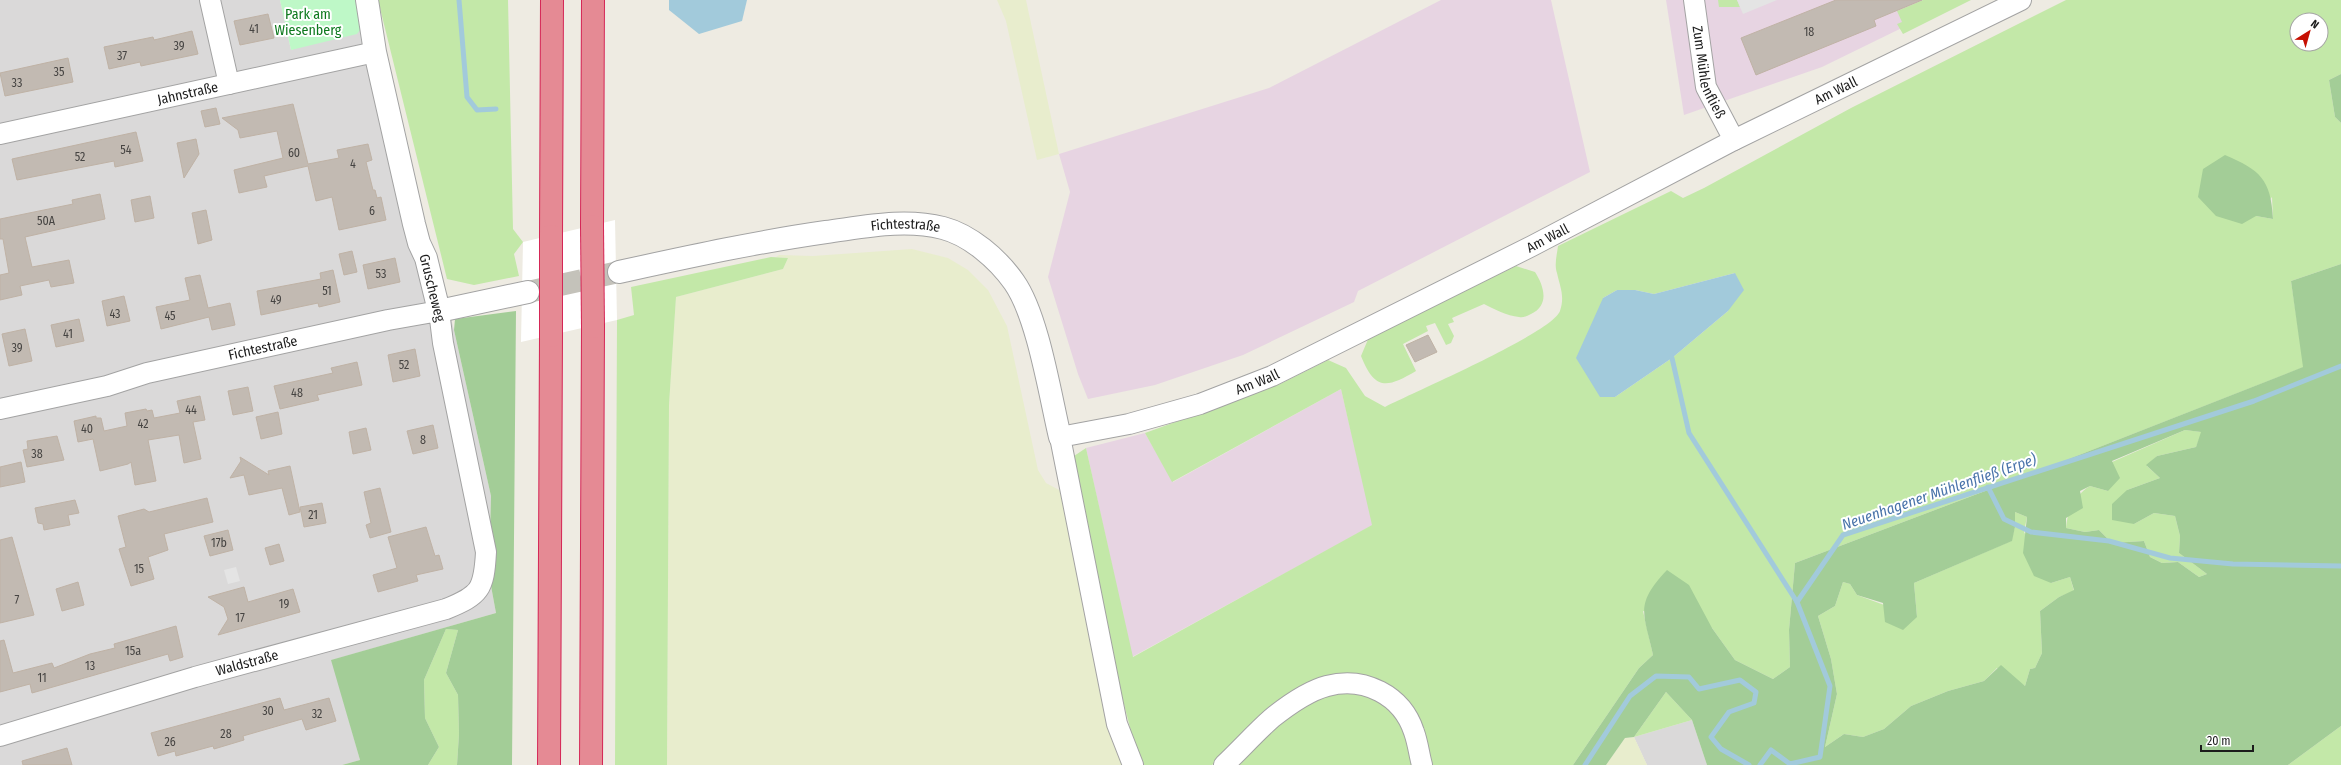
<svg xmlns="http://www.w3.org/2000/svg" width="2341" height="765" font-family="'Fira Sans Condensed',sans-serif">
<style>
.residential{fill:#dad9d9}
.industrial{fill:#e7d4e2}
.farmland{fill:#e8edcd}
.grass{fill:#c3e8a8;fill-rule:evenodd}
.forest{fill:#a3cd97;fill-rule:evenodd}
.park{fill:#bef8c7}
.parking{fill:#e4e4e4}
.water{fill:#a2cadb}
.pier{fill:#fff}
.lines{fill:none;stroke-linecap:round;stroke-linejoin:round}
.stream{stroke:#a2cadb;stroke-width:5}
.building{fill:#c2bab2;stroke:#bfb2a5}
.tertiary-tunnel{stroke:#c4c2ba;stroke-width:22;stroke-dasharray:22 11;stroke-linecap:butt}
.minor-casing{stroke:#a3a3a3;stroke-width:22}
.tertiary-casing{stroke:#a3a3a3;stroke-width:24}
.motorway-casing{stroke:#d52656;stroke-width:24}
.minor{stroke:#fff;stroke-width:20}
.tertiary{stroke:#fff;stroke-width:22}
.motorway{stroke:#e58a94;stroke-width:22}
.motorway-bridge-casing{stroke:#d52656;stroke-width:24;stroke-linecap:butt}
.motorway-bridge{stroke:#e58a94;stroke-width:22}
.labels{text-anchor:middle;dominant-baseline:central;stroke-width:4;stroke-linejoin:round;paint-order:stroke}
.number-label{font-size:12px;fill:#464442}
.park-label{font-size:14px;fill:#0d781d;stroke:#fff}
.street-label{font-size:14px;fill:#1c1c1c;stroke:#fff}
.water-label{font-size:15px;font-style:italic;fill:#4a74aa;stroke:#fff}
</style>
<rect width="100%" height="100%" fill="#eeebe2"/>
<g class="residential">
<path d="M0 0H280L291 50 364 25 376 33 454 330 491 496 489 575 496 613 332 660 360 760 342 765H0Z"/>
<path d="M1692 720 1707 765H1647L1634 737Z"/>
</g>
<g class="industrial">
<path d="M1441 0H1551L1590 172 1358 291 1354 302 1243 355 1155 385 1088 399 1078 374 1048 277 1070 192 1059 154 1269 88Z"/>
<path d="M1666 0H1959L1822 67 1684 115Z"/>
<path d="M1341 389 1373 525 1132 657 1086 448 1145 433 1173 482Z"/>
</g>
<g class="farmland">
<path d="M997 0H1026L1059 154 1037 160 1006 21Z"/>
<path d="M912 249 948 258 968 270 988 290 1007 326 1038 470 1046 483 1061 491 1123 765H667L669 405 676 297 783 269 788 258 776 257 779 255 813 256Z"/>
<path d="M1634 737 1647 765H1606L1625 738Z"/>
</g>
<g class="grass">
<path d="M378 0H508L513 229 523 242 514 254 519 276 474 285 447 279Z"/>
<path d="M1718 0H1737L1740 7H1719Z"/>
<path d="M1923 0H1971L1903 34 1897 24 1902 22 1897 11Z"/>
<path d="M2066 0H2341V74L2329 80 2335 117 2341 123V264L2291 281 2304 367 2051 466 1795 563 1789 630 1790 667 1773 679 1735 660 1712 628 1643 611 1653 655 1639 668 1573 765H1430L1421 727 1353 674 1239 739 1212 765H1143L1137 755 1115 669 1071 458 1086 448 1133 657 1372 525 1341 389 1172 482 1145 433 1280 384 1328 360 1346 368 1365 396 1385 407C1412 393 1552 333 1560 311 1565 296 1560 287 1557 273 1554 264 1557 255 1558 246L1671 191 1683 198 1704 188 1851 108ZM2297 20H2321V44H2297ZM2272 197 2273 219 2256 216ZM1735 273 1728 311 1672 358 1615 397H1600L1603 298 1617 290H1635L1654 294Z"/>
<path d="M771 257 788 258 783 269 676 297 669 405 667 765H615L617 320 634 315 631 287Z"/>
<path d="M1516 266 1535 272C1544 286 1550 305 1531 314 1527 316 1523 318 1519 317 1507 316 1494 309 1484 304L1452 318 1454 322 1448 324 1454 336 1451 343 1446 345 1435 323 1426 326 1428 331 1403 344 1416 371C1387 388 1375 391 1361 356L1369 337Z"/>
<path d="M2185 430 2202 432 2196 447 2157 456 2147 466 2160 478 2127 490 2134 524 2154 513 2175 516 2180 536 2179 553 2207 574 2199 577 2178 562 2162 563 2150 557 2144 541 2112 543 2099 530 2085 532 2066 528C2067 511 2076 494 2090 486L2108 491 2112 462Z"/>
<path d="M2015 512 2027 517 2024 532 2051 583 2070 577 2074 591 2059 597 2040 611 2042 653 2035 668 2030 669 2025 686 1997 668 1984 681 1948 691 1911 706 1884 729 1863 737 1844 734 1825 747 1837 694 1831 659 1818 616 1835 606 1843 582 1850 584 1857 595 1917 617 1914 583 2011 541 2015 527Z"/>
<path d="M446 629 458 630 446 673 458 695 459 734 457 765H428L439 747 425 718 424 680Z"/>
<path d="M1354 690C1363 694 1375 697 1383 703 1403 718 1409 742 1415 765H1235L1281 719 1317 697Z"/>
<path d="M1666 692 1692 720 1634 737Z"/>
<path d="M2341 726V765H2288Z"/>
</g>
<g class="forest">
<path d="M2341 74V123L2335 117 2329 80Z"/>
<path d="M2225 155C2260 170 2271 179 2273 219L2256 216 2242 224 2216 216 2198 197 2203 169Z"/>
<path d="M2341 264V726L2288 765H1707L1692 720 1666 692 1634 737 1625 738 1606 765H1573L1639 668 1653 655C1644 613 1634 605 1667 570L1689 585 1712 628 1735 660 1773 679 1790 667 1789 630 1795 563 2051 466 2303 367 2291 281ZM2185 430 2201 432 2196 447 2157 456 2146 465 2160 478 2127 490 2112 504V520L2134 524 2154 513 2175 516 2180 536 2179 553 2207 574 2199 577 2178 562 2162 563 2150 557 2144 541 2112 543 2099 530 2085 532 2066 528V518L2083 508 2080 491 2090 486 2108 491 2120 478 2112 461ZM2015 512 2027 517 2023 553 2034 576 2051 583 2070 577 2074 590 2059 597 2040 611 2042 653 2035 668 2030 669 2025 686 2001 665 1984 681 1948 691 1911 706 1884 729 1863 737 1844 734 1825 747 1837 694 1831 659 1818 616 1835 606 1843 582 1850 584 1857 595 1883 603 1885 622 1903 630 1917 617 1914 583 2012 541 2015 527Z"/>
<path d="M516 311 512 765H457L459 734 458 695 446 673 458 630 446 629 424 680 425 718 439 747 428 765H342L360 760 331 660 496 613 489 575 491 496 454 330 455 319Z"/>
</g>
<path class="park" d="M280 0H358L364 25 357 34 291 50Z"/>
<g class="parking">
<path d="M1737 0H1777L1743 14Z"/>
<path d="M236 567 240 581 228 584 224 570Z"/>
</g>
<g class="water">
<path d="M669 0H747L742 21 699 34 669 10Z"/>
<path d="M1735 273 1744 290 1728 311 1672 358 1615 397H1600L1576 358 1603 298 1617 290H1635L1654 294Z"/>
</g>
<path class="pier" d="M615 220 617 320 521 342 523 242Z"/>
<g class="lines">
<g class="stream">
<path d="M459 0 467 97 477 110 496 109"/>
<path d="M1672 358 1689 433 1797 602 1830 686 1820 757 1790 764 1771 750 1760 765"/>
<path d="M1988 487 2004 519 2031 532 2109 541 2170 558 2233 564 2341 566"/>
<path d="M1797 602 1843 535 2254 401 2341 366"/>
<path d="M1585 765 1630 696 1656 676 1689 677 1699 689 1740 680 1756 692 1754 703 1729 712 1711 737 1721 749 1749 765"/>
</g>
</g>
<g class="building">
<path d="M1836 0H1922L1874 20 1876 26 1756 75 1741 38Z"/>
<path d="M268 14 274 38 240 45 234 21Z"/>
<path d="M192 31 198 54 141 66 140 62 109 69 104 47 153 37 154 40Z"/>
<path d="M68 58 73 82 5 96 0 73Z"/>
<path d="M293 104 308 164 339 158 337 150 368 144 372 160 366 162 373 190H375L377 198 381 197 386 220 339 230 332 197 316 201 308 166 264 176 267 187 239 193 234 170 283 158 277 131 240 138 238 130 222 118Z"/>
<path d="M216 108 220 124 205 127 201 111Z"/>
<path d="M136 132 143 161 115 167 114 161 17 180 12 159Z"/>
<path d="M196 139 199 154 184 178 177 143Z"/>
<path d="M100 194 105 219 25 237 32 267 69 260 74 283 51 287 49 280 20 286 22 295 0 300V275L9 273 3 239H0V219L73 204 72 200Z"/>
<path d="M150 196 154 218 135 222 131 200Z"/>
<path d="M206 210 212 240 198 244 192 213Z"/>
<path d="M352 251 357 272 344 275 339 254Z"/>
<path d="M395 258 400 282 368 289 363 265Z"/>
<path d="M333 270 340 302 319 307 318 303 261 315 257 291 321 279 320 273Z"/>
<path d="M200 275 208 308 230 303 235 325 212 330 209 317 161 329 156 307 190 300 185 278Z"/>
<path d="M124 296 130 321 107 326 102 301Z"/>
<path d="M79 319 84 341 56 347 51 325Z"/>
<path d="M25 329 32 361 9 366 2 334Z"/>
<path d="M1428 335 1437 352 1415 362 1406 345Z"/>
<path d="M415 349 420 376 393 382 388 355Z"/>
<path d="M357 362 362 385 317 395 319 400 280 409 274 386 333 373 331 368Z"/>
<path d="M248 387 253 411 233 415 228 391Z"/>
<path d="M200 396 205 420 193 422 201 459 184 463 179 435 148 440 156 481 135 485 131 462 128 464 100 471 93 439 78 442 74 421 96 416V418H101L104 431 127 426 125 413 146 409 147 411 152 410 154 418 180 413 177 401Z"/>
<path d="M278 412 282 434 261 439 256 417Z"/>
<path d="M433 425 438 448 413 454 407 431Z"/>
<path d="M366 428 371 450 353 454 349 432Z"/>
<path d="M57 436 64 460 27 467 23 450 28 449 27 441Z"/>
<path d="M240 457 269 475 268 471 290 466 300 512 289 515 282 488 249 495 244 475 230 478 241 461Z"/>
<path d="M21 462 25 482 0 487V467Z"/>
<path d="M380 488 391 532 370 538 366 525 371 523 364 492Z"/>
<path d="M207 498 213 522 164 534 168 550 148 557 154 579 131 586 119 549 126 547 118 516 144 509 149 512Z"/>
<path d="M75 500 79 513 68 515 70 525 44 530 43 524 38 523 35 508Z"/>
<path d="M322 503 326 523 304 527 300 507Z"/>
<path d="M426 527 435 556 439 555 443 569 416 575 418 581 378 592 373 575 397 568 388 537Z"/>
<path d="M228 530 233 550 210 556 204 536Z"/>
<path d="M12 537 34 615 0 623V540Z"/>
<path d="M279 544 284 561 270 565 265 548Z"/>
<path d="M78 582 84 605 62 611 56 589Z"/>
<path d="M244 587 248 602 293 589 300 612 218 635 228 619 224 607 208 597Z"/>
<path d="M176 626 183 657 170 661 168 654 32 693 30 684 0 692V641L4 640 13 673 52 663 54 668 90 654 115 648 114 644Z"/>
<path d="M280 698 284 710 329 698 336 721 306 730 302 719 243 736 244 740 214 749 213 746 176 756 175 751 158 756 151 733Z"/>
<path d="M67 748 72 765H23L22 761Z"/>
</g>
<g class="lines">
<path class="tertiary-tunnel" d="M528 292 619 272"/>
<g class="minor-casing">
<g id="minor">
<path d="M210 0 229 84"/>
<path id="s1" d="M1694 0 1706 87 1734 140"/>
<path id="s2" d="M0 134 375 52"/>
<path id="s3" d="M0 409 107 386 147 373 388 320 439 311 443 343 486 552C484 590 480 595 446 609L195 677 0 736"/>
<path id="s4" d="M1133 765 1117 724 1060 437 1129 424 1200 404 1272 376 1532 246 1734 140 2021 0"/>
<path d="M1224 765C1240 750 1255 733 1272 718 1287 706 1308 691 1327 686 1364 676 1402 695 1414 732 1418 743 1419 754 1422 765"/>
</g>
</g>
<g class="tertiary-casing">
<g id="tertiary">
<path d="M367 0 375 52 414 224 419 243 426 258 439 311 528 292"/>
<path id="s5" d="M619 272C688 257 756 242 826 232 864 227 904 218 943 228 970 235 998 259 1014 282 1038 316 1050 395 1060 437"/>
</g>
</g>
<g class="motorway-casing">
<g id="motorway">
<path d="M592 226 593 0"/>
<path d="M551 236 552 0"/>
<path d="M549 765 551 336"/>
<path d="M591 765 593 327"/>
</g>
</g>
<use href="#minor" class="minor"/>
<use href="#tertiary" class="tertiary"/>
<use href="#motorway" class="motorway"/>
<g class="motorway-bridge-casing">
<g id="motorway-bridge">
<path d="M592 226 593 327"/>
<path d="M551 236V336"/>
</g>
</g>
<use href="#motorway-bridge" class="motorway-bridge"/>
</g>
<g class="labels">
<g class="number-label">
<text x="254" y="29">41</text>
<text x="1809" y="32">18</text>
<text x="179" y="46">39</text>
<text x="122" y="56">37</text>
<text x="59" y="72">35</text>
<text x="17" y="83">33</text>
<text x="126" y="150">54</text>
<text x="294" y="153">60</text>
<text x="80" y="157">52</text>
<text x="353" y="164">4</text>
<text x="372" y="211">6</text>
<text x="46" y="221">50A</text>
<text x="381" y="274">53</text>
<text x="327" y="291">51</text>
<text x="276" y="300">49</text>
<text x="115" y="314">43</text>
<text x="170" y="316">45</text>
<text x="68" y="334">41</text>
<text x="17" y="348">39</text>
<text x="404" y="365">52</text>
<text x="297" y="393">48</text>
<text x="191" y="410">44</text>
<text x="143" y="424">42</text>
<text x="87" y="429">40</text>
<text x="423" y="440">8</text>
<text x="37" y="454">38</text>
<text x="313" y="515">21</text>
<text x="219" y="543">17b</text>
<text x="139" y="569">15</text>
<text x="17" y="600">7</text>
<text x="284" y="604">19</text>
<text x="240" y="618">17</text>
<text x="133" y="651">15a</text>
<text x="90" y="666">13</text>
<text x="42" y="678">11</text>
<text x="268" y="711">30</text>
<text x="317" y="714">32</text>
<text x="226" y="734">28</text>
<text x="170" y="742">26</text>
</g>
<g class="park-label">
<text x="308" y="14">Park am<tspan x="308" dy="16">Wiesenberg</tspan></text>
</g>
<g class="street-label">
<text stroke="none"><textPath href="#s1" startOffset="74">Zum Mühlenfließ</textPath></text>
<text stroke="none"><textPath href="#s4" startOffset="1190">Am Wall</textPath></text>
<text stroke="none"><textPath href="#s2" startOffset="192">Jahnstraße</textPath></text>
<text stroke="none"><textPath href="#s5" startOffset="291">Fichtestraße</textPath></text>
<text stroke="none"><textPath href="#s4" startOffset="866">Am Wall</textPath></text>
<text transform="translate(432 288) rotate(76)">Gruscheweg</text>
<text stroke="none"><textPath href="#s3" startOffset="270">Fichtestraße</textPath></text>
<text stroke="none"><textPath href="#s4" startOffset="542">Am Wall</textPath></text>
<text transform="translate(247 663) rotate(-15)">Waldstraße</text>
</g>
<g class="water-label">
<text transform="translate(1939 492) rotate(-19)">Neuenhagener Mühlenfließ (Erpe)</text>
</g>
</g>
<g transform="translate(2309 32) rotate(37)"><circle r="19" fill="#ffffff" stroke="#a4a4a4"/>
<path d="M0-3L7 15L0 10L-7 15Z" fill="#c61003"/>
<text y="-6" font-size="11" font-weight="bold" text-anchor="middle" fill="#1c1c1c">N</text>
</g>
<path d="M2201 745v6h52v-6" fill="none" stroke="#1c1c1c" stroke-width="2"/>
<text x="2207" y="745" font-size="12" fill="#1c1c1c" stroke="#ffffff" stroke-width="3" paint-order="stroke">20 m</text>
</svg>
